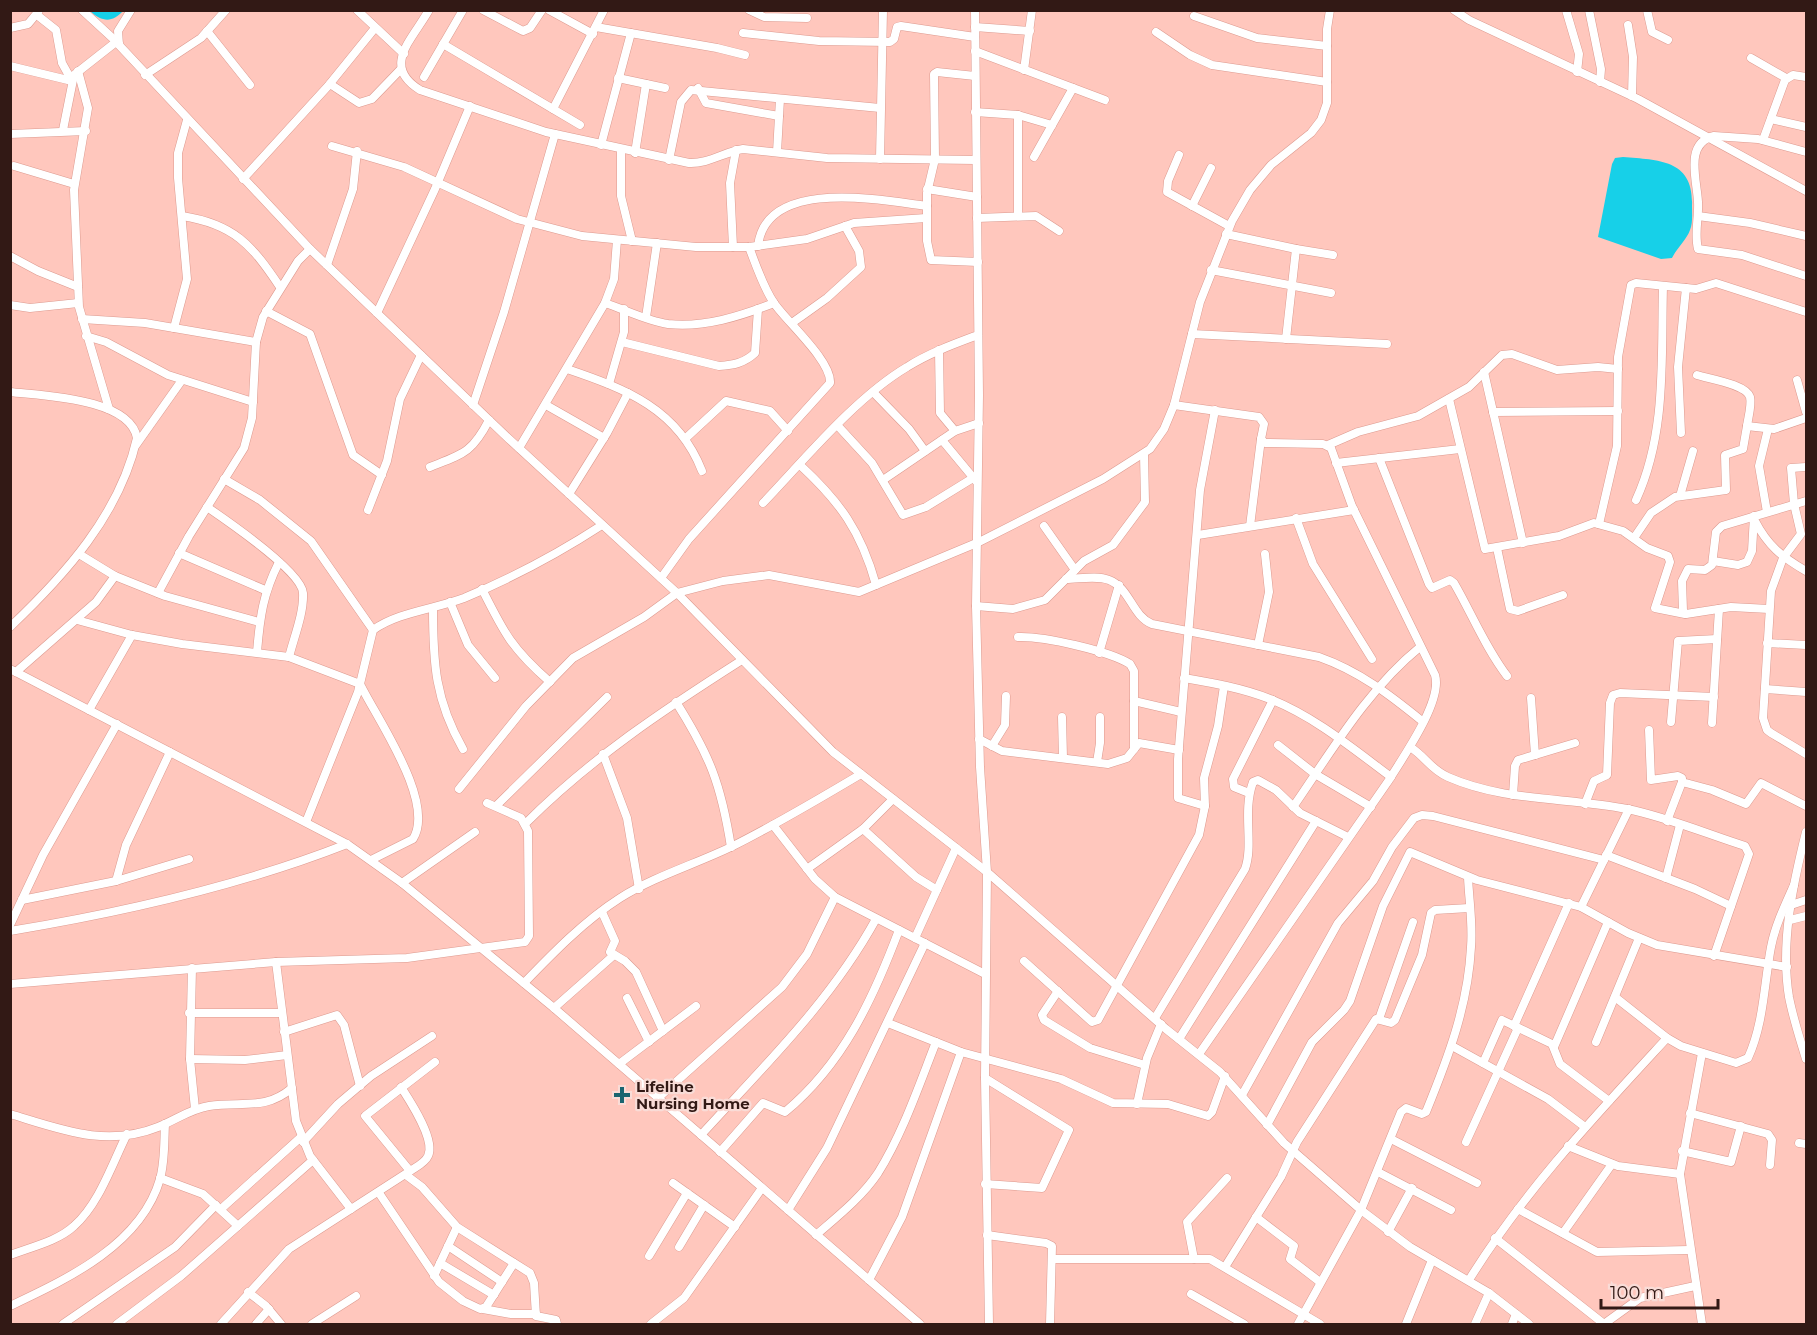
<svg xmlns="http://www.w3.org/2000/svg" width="1817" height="1335" font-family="Montserrat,sans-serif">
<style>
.water{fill:#17d0e8}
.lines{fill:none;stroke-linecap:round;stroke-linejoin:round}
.minor-casing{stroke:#dd9a8f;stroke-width:9}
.minor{stroke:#fff;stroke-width:8}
.poi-dot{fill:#1a6570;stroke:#f9dcd7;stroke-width:2}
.labels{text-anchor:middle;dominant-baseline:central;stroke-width:4.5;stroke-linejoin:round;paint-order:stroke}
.poi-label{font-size:15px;font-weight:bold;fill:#321915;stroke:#f9dcd7;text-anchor:start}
</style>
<rect width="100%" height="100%" fill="#ffc7bd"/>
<g class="water">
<path d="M90 11H123C112 23 102 22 90 11Z"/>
<path d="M1623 157C1660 160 1694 160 1692 206 1692 213 1693 223 1690 230 1687 239 1677 248 1672 258L1661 259 1598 237 1612 164 1615 158Z"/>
</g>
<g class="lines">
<g class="minor-casing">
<g id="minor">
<path d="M82 10 119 44"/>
<path d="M131 10 118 31 119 45 310 249 509 439 677 593 833 752 987 872 1166 1029 1220 1072 1284 1143 1361 1210 1410 1247 1489 1293 1529 1324"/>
<path d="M357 10 404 54"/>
<path d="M429 10C412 40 381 66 420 90L546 132 689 163C708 164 724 152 743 149L827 158 976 160"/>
<path d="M483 10 523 31 530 28 542 10"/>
<path d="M549 10 593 34"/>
<path d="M749 10 764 17 807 18"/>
<path d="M975 10 979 395 976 606 980 767 987 872 985 1078 989 1324"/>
<path d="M1454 10 1469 20 1638 99 1806 191"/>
<path d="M1566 10 1579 54 1577 72"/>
<path d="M1589 10 1601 69 1600 82"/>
<path d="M1647 10 1652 32 1668 40"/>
<path d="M37 15 56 30 62 63 72 81"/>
<path d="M1194 16 1257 38 1327 46"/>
<path d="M1628 25 1633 57 1632 96"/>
<path d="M596 27 717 48 745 55"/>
<path d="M975 27 1030 31"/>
<path d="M10 28 28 24 38 12"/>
<path d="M207 31 250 85"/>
<path d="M1156 32 1190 55 1212 65 1327 82"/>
<path d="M743 33 819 41 890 42 894 39 897 27 901 26 975 37"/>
<path d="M443 44 580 125"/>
<path d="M975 51 1105 100"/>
<path d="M1751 58 1786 78"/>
<path d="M10 66 72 81"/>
<path d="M1024 70 1032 10"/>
<path d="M78 71 88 108 74 190 79 307 109 409"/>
<path d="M145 75 201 38 226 10"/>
<path d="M975 76 937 72 934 74 935 159 927 193V241L931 260 978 262"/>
<path d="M424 77 463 10"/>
<path d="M618 78 665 88"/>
<path d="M330 84 359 103 372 99 400 70"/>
<path d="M698 88 706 103 779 116"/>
<path d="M553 109 604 10"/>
<path d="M975 112 1018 115 1052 125"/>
<path d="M1771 119 1806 127"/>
<path d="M63 130 74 75 116 42"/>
<path d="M10 134 86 131"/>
<path d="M1763 140 1785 80 1793 75 1806 77"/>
<path d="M601 145 631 33"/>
<path d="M332 146 404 167 517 219 582 236 696 247H749L807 239 854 223 926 218"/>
<path d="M621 150V196L632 241"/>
<path d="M777 152 780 99"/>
<path d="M1806 152 1758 139 1714 136C1684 143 1697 180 1698 202 1699 217 1694 233 1698 249L1742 255 1806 276"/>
<path d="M635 153 646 84"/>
<path d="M1179 155 1168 181 1167 192 1229 226"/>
<path d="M1034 157 1073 88"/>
<path d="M880 159 883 10"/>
<path d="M669 160 681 102 691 90 880 108"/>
<path d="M14 166 74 184"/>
<path d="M243 179 328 86 375 28"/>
<path d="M927 189 977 197"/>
<path d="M1192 206 1211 168"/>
<path d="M182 216C234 224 252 245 280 287"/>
<path d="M1018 216V115"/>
<path d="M1698 216 1750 223 1806 236"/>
<path d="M977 218 1036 216 1059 231"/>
<path d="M1226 234 1296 249 1286 339"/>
<path d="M758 246C766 177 881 200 927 206"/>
<path d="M733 247 730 183 736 150"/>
<path d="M1296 249 1333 255"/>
<path d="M10 256 38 271 78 287"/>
<path d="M327 265 353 189 357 151"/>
<path d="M1211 270 1331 293"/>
<path d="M605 303C626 310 647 321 668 324 704 328 741 316 774 303"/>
<path d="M10 305 30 308 78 303"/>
<path d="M266 311 310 334 353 455 382 475"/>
<path d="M377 313 435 189 470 106"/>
<path d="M646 317 657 243"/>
<path d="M82 319 145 323 256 342"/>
<path d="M792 323 827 298 861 267 859 251 845 226"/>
<path d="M174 328 187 279 178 178V153L187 120"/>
<path d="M1192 334 1387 344"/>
<path d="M86 336 106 342 168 375 253 402"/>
<path d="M622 342 719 366C734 365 744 363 755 353L758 309"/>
<path d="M939 350 940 413 955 431"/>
<path d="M567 369C626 389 678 409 702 471"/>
<path d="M1484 372 1523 543"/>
<path d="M1697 375C1709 379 1746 384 1750 397 1752 405 1748 418 1747 426"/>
<path d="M1797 380 1806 412"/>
<path d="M609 384 624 332V309"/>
<path d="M10 392C43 396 130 398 137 438 120 514 65 575 10 627"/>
<path d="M873 392 909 429 925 451"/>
<path d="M1449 399 1485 549 1559 536 1594 523 1623 531 1647 548 1668 556 1670 562 1655 608 1685 614"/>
<path d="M473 405 504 312 555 134"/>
<path d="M546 405 604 438"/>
<path d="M1174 405 1259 417 1264 424 1261 439 1265 443 1323 444 1331 448 1352 506 1435 675C1443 701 1403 757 1389 780L1199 1054"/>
<path d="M1493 412 1618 411"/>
<path d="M838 426 872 463 903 515 926 507 973 478"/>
<path d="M1681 433 1678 367 1686 288"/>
<path d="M686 438 726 401 770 411 788 431"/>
<path d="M942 440 976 481"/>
<path d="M136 445 182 380"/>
<path d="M1328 445 1358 432 1418 416 1469 387 1502 355 1512 354 1557 370 1598 367 1618 369"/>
<path d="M519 448 605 303 614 279 617 240"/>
<path d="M1379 458 1429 584 1432 588 1450 580 1454 583C1472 614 1485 647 1507 676"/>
<path d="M1336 463 1460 449"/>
<path d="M800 465C840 502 861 531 876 585"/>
<path d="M430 467C463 454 472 453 489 420"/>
<path d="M1806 467 1791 468 1794 504 1801 534 1783 558 1771 591 1763 718 1767 730 1771 733 1806 754"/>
<path d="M224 479 260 500 311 541 373 630"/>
<path d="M883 480 955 431 979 423"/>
<path d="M569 494 607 433 628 393"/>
<path d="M1680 496 1693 451"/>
<path d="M1636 500C1667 433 1661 357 1663 286"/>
<path d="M763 503C805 459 855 398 907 367 929 353 954 344 978 335"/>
<path d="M207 507C226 520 302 572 303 593 304 613 294 637 289 657"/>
<path d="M368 510 387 461 400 399 421 355"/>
<path d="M1767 512 1759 466 1768 429"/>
<path d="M1296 518 1313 564 1372 659"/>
<path d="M1755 521C1768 546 1782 557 1806 571"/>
<path d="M1599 524 1617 446 1618 357 1631 285 1636 283 1696 289 1716 283 1806 312"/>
<path d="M1044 526 1075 570"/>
<path d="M1250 526 1261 439"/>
<path d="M1198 535 1354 510"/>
<path d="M1634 538 1651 513 1675 497 1726 490 1725 455 1743 449 1747 426 1774 429 1806 418"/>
<path d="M1497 548 1510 609 1518 611 1563 595"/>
<path d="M179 553 265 590"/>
<path d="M79 554 115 576 165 596 259 622"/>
<path d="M1713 561 1738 565 1747 562 1752 551 1754 516"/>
<path d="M661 578 689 539 830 383C832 361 786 321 774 303 763 287 756 265 749 247"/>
<path d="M1066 579C1079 579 1097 575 1109 580 1130 588 1132 616 1152 624L1319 657C1359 671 1390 695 1422 721"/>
<path d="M482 589C504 633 512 649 550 682"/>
<path d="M158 593 189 536 244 448 252 418 256 342 263 317 298 261 310 249"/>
<path d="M450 602 468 645 495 678"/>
<path d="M976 606 1013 609 1045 600 1084 561 1113 545 1145 502 1144 454"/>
<path d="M433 608C433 663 435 700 463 749"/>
<path d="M1769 609 1731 607 1686 614 1683 611 1682 581 1688 569 1705 570 1712 565 1716 532 1722 526 1806 501"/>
<path d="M77 620 132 635 182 644 289 657 360 684C377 719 436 802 413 839L371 860"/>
<path d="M1018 637C1044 636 1109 651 1130 664L1134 671V749"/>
<path d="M1767 643 1806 645"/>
<path d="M1258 645 1269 592 1265 554"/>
<path d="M257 652C260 616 263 594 279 562"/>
<path d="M1099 653 1119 585"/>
<path d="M10 669 347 844 402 883 554 1008 920 1324"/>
<path d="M16 672 96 602 115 576"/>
<path d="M1184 678C1213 683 1242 688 1270 699 1315 717 1352 748 1391 777"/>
<path d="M1765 689 1806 692"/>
<path d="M1531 698 1535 755"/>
<path d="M1134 701 1181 712"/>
<path d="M676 702C710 756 721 784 731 847"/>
<path d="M89 710 132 635"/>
<path d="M1062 717 1063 758"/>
<path d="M1671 722 1678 641 1717 639"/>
<path d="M1712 723 1719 609"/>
<path d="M1649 730 1651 780 1678 776 1682 778V782L1712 790 1746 804 1761 783 1806 806"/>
<path d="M979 739 1002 751 1108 764 1127 758 1139 743 1179 750"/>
<path d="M1278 745 1315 774 1371 807"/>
<path d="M992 746 1005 725 1006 696"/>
<path d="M1410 747C1425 756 1430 769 1448 777 1505 802 1567 797 1627 809 1667 817 1707 834 1745 846L1749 854 1714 956"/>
<path d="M603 754 627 818 639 889"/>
<path d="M1097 762 1100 743V717"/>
<path d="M459 789 526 706 573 658 644 617 677 593 723 581 769 575 859 592 979 542 1103 479 1150 449 1164 429 1174 405 1200 302 1232 221 1250 190 1271 165 1311 133 1321 120 1327 103V29L1330 10"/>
<path d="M1249 793 1234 787 1233 779 1273 700"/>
<path d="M1513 795 1515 766 1518 760 1575 743"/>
<path d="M1585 804 1594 781 1607 775 1610 703 1613 695 1620 693 1714 697"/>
<path d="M496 806 607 697"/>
<path d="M1205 806 1178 798V759L1200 490 1215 410"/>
<path d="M1293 807C1331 752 1367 690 1420 647"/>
<path d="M1667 821 1682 782"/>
<path d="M306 822 358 692 373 630C398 612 435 609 464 598 512 578 559 553 602 525"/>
<path d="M526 823C591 758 665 709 742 660"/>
<path d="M773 825 815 879 835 897 985 974"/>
<path d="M863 829 916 877 937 890"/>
<path d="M1806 832C1793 884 1780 943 1789 997 1793 1018 1800 1039 1806 1059"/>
<path d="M1606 855 1695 889 1731 906"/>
<path d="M807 869 863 829 893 799"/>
<path d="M1666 878 1680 825"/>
<path d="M116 881 126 845 170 752"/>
<path d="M402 883 475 832"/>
<path d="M22 900 116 881 189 859"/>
<path d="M1791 905 1806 900"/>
<path d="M1581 907 1629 809"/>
<path d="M602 912 615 941 610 952 625 961 636 972 663 1031"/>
<path d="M1790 920 1806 916"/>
<path d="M10 925 43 855 117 724"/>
<path d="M10 931C125 912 240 886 347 844"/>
<path d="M915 938 956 848"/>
<path d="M1024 961 1092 1022 1098 1020 1199 835 1205 806 1204 778 1218 726 1224 686"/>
<path d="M276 962 296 1121 310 1156 351 1209"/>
<path d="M192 968 190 1059 195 1109"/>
<path d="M524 983C553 953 584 921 620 898 655 876 696 864 733 846 777 824 819 799 861 774"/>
<path d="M10 984 276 962 407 958 525 942 529 936 528 831 521 818 487 803"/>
<path d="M1058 991 1042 1015 1044 1020 1090 1048 1145 1065"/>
<path d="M1615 997 1667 1038"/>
<path d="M627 998 649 1042"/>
<path d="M554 1008 614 955"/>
<path d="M189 1013H282"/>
<path d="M1155 1018 1245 869C1254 844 1242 812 1253 782L1258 780 1276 790 1300 813 1348 837"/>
<path d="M1379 1019 1413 922"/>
<path d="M888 1023 961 1052 1061 1079 1113 1103 1168 1104 1208 1116 1212 1112 1225 1076"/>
<path d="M1514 1026 1569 903"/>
<path d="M284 1032 337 1015 344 1025 360 1086"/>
<path d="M1179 1039 1316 821"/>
<path d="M1596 1042 1639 938"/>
<path d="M1452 1046 1548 1099 1585 1127"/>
<path d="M1554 1047 1608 922"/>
<path d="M190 1059 245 1060 287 1055"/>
<path d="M1483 1063 1502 1020 1552 1044 1560 1064 1609 1101"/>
<path d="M619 1064 696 1006"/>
<path d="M985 1078 1069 1130 1042 1188 985 1184"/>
<path d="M401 1087C410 1101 436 1140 428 1156 425 1163 416 1167 410 1171"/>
<path d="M1242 1095 1338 923 1373 881 1392 847 1414 818 1422 815 1433 816 1604 860"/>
<path d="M658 1098 782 987 807 954 835 897"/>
<path d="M1137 1104 1147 1058 1161 1024"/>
<path d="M1690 1113 1768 1134 1772 1140 1770 1165"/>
<path d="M10 1114C60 1129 106 1148 158 1127 176 1120 190 1109 209 1106 242 1101 265 1111 292 1088"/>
<path d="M1267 1125 1312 1042 1344 1010 1350 1001 1383 906 1410 852 1477 880 1581 907 1628 933 1657 945 1787 967"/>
<path d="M701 1135C764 1066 831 1001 876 919"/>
<path d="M1391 1139 1477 1183"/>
<path d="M303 1142 338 1104 371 1076 432 1036"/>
<path d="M1466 1142 1518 1028"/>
<path d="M1799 1143 1806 1144"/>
<path d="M1568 1146 1618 1166 1680 1174"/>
<path d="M1682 1151 1731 1162 1741 1126"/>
<path d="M720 1152 763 1103 785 1112C843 1064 873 999 899 930"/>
<path d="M1378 1172 1451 1210"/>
<path d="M406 1175 422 1187 457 1227 530 1273 534 1283 536 1316 556 1320 557 1324"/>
<path d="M160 1178 203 1194 238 1226"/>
<path d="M673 1183 735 1227"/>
<path d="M379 1193 439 1282 463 1301 480 1309 486 1307 514 1263"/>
<path d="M221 1209 301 1137"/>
<path d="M1518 1209 1597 1252 1689 1250"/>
<path d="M788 1210 827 1148 925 943"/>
<path d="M1256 1217 1294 1246 1290 1259 1320 1282"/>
<path d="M1388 1232 1412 1188"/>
<path d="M1563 1233 1612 1164"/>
<path d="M816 1235C838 1216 862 1197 878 1173 903 1133 919 1085 936 1042"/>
<path d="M987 1235 1046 1243 1052 1246 1050 1324"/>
<path d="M1495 1238 1604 1324"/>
<path d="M448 1246 502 1282"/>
<path d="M679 1247 704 1205"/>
<path d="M10 1255C31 1247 58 1241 74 1226 99 1204 112 1164 127 1134"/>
<path d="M649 1256 687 1193"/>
<path d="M1053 1259H1210L1320 1324"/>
<path d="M1194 1259 1187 1222 1227 1178"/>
<path d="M440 1263 494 1295"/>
<path d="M1225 1267 1281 1177 1297 1142 1376 1019 1391 1023 1395 1020 1422 955 1431 913 1435 910 1469 908"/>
<path d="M434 1276 457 1227"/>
<path d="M869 1280 902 1217 961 1052"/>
<path d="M1469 1280C1524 1191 1596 1115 1667 1038L1681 1046 1736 1063 1748 1058C1764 1023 1764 984 1771 947 1775 926 1785 905 1794 885"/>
<path d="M248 1292 266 1306 281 1324"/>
<path d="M1191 1294 1244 1324"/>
<path d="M10 1306C67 1279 141 1245 160 1179 165 1161 164 1142 165 1124"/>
<path d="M483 1309 511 1314H536"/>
<path d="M63 1324 175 1247 216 1205"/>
<path d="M117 1324 181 1276 313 1160"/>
<path d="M221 1324 289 1249 410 1171 365 1116 435 1062"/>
<path d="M256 1324 269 1309"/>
<path d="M312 1324 356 1296"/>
<path d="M651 1324 684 1298 762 1188"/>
<path d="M1298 1324 1361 1210 1401 1112 1406 1108 1422 1114 1426 1112C1448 1058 1468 1006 1471 947 1473 924 1469 900 1468 877"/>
<path d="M1406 1324 1432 1260"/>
<path d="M1475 1324 1489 1293"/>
<path d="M1512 1324 1516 1314"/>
<path d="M1604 1324 1640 1298 1695 1286"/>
<path d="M1702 1324 1680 1174 1702 1053"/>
</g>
</g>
<use href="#minor" class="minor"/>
</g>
<path class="poi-dot" d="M619 1086h6v6h6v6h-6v6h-6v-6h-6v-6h6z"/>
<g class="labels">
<g class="poi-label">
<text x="636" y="1086">Lifeline<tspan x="636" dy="17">Nursing Home</tspan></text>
</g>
</g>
<rect width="1817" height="1335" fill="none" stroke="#321915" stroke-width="24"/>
<path d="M1601 1299v9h117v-9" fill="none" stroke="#321915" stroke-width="3"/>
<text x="1610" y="1299" font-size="18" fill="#321915" stroke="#f9dcd7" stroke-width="4.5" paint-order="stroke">100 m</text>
</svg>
